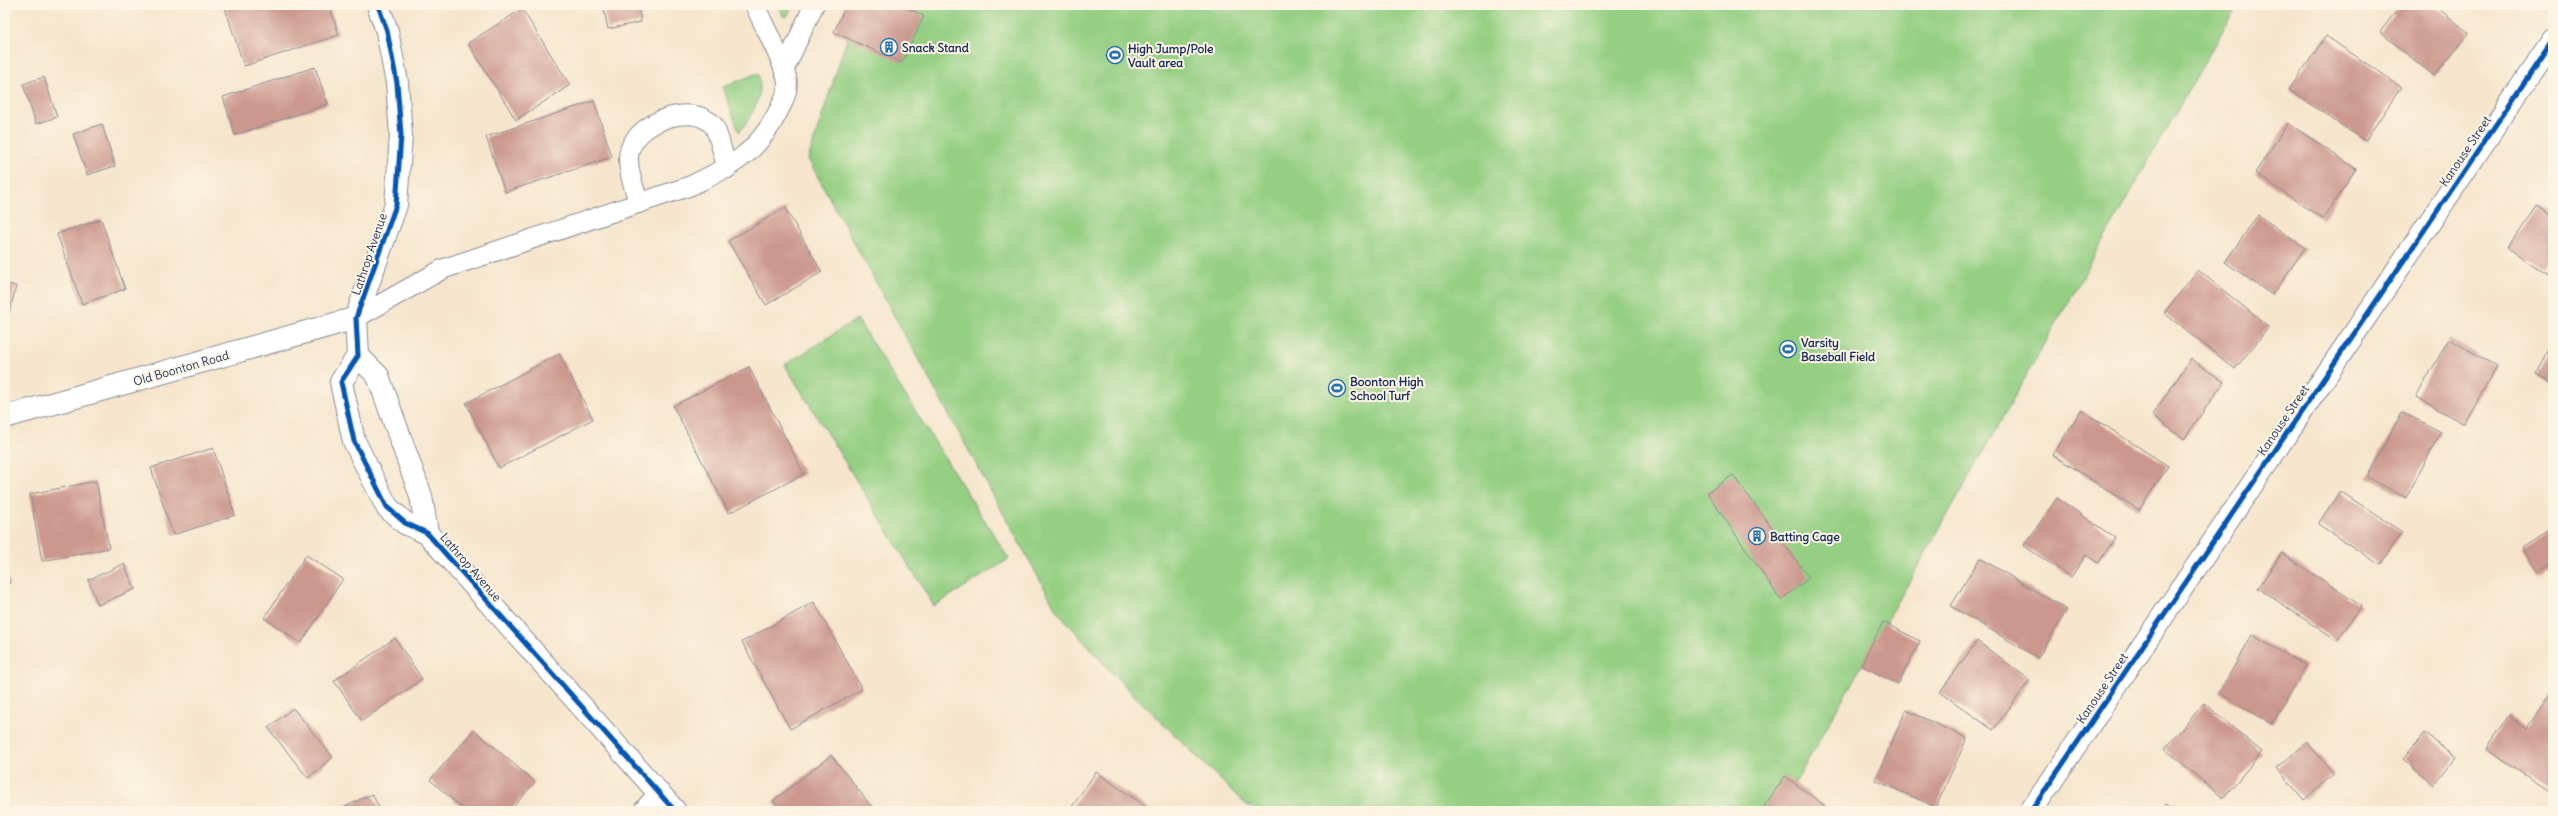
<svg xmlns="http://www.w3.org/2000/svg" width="2558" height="816" font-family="Delius,sans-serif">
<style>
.green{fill:#94cf82;stroke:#587f70}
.building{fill:#cc988e}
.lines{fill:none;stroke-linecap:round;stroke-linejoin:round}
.service-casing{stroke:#888a95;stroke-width:21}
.minor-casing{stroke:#888a95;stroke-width:24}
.service{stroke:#fff;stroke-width:19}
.minor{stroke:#fff;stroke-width:22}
.cycleway-casing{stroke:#fcf5e5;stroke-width:8}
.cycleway{stroke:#0057b8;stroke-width:5}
.labels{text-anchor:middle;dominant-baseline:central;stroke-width:4;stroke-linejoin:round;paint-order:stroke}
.poi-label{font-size:12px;font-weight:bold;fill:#1b2f5e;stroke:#fcf5e5;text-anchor:start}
.street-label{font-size:12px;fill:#1b2f5e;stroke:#fcf5e5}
</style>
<rect width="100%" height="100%" fill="#fcf5e5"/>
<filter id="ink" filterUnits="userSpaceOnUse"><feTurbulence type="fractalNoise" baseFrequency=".025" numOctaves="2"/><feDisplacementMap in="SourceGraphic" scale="8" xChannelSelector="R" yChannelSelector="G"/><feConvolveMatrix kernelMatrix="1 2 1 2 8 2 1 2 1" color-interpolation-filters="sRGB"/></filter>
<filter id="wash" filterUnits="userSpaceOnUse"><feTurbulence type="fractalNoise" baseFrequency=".012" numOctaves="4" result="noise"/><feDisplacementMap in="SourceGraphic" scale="16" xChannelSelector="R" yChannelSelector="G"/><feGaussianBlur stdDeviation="0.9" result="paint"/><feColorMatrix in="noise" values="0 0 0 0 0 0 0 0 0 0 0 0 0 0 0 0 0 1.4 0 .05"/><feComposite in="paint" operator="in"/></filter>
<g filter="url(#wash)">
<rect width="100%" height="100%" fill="#f6e5cc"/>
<g class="green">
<path d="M779 5H792L787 17 783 16Z"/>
<path d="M858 5H2237L1779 811H1258L1244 803 1113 674 1057 611 808 159Z"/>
<path d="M758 73C765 94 752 117 739 132L723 87Z"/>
<path d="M857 319 1009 559 934 606 785 365Z"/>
</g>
<g id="blocks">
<g class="building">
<path d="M224 5H329L339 35 244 66Z"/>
<path d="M603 5H638L641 22 608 29Z"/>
<path d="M846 5H901L924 16 902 63 834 32Z"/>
<path d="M2401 5H2434L2469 33 2434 76 2380 32Z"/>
<path d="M522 9 570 85 516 120 468 43Z"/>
<path d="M2326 36 2401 87 2365 141 2289 90Z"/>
<path d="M315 67 328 104 235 135 223 97Z"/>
<path d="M44 77 57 117 36 124 23 84Z"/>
<path d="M594 101 612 157 505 192 486 137Z"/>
<path d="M2288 123 2356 169 2323 219 2255 173Z"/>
<path d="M102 124 115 166 87 175 73 134Z"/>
<path d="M2538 205 2553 215V268L2548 275 2508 248Z"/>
<path d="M785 208 822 272 766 305 728 241Z"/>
<path d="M2258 215 2305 248 2272 295 2225 262Z"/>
<path d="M101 219 125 289 82 304 57 234Z"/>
<path d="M2198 270 2269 327 2235 369 2164 313Z"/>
<path d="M5 283 16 286 6 326H5Z"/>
<path d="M2449 339 2497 366 2464 424 2416 397Z"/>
<path d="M2553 343V384L2536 375Z"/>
<path d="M559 354 593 419 499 468 466 403Z"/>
<path d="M2191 359 2224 382 2184 439 2152 415Z"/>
<path d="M749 367 804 474 729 513 673 406Z"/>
<path d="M2081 410 2168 466 2139 510 2053 455Z"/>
<path d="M2402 412 2441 432 2406 498 2367 477Z"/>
<path d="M213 448 235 515 173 535 151 468Z"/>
<path d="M1733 475 1809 578 1781 600 1707 493Z"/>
<path d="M96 481 109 548 42 561 30 494Z"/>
<path d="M2340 491 2402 532 2380 565 2318 524Z"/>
<path d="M2057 498 2115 538 2098 563 2086 555 2071 577 2024 546Z"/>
<path d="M2553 526V562L2539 572 2522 546Z"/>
<path d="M2282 553 2361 606 2337 641 2258 588Z"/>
<path d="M306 555 343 579 301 643 264 618Z"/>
<path d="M1980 558 2067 610 2038 658 1951 606Z"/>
<path d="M124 564 135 589 98 605 88 580Z"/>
<path d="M5 571 10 584 5 585Z"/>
<path d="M814 602 862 689 790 729 742 642Z"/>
<path d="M1883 622 1920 641 1898 684 1861 665Z"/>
<path d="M2252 635 2306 666 2272 724 2219 693Z"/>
<path d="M395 638 422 679 362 721 334 681Z"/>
<path d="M1977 641 2030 680 1993 730 1940 692Z"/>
<path d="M2553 689V794L2486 749 2509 716 2527 728Z"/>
<path d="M2204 703 2262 752 2223 798 2165 749Z"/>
<path d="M293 708 333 757 308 778 268 728Z"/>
<path d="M1906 710 1967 738 1936 807 1875 780Z"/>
<path d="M474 730 535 782 510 811H466L430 780Z"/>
<path d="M2425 733 2455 758 2434 785 2403 759Z"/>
<path d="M2307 742 2334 774 2304 800 2277 768Z"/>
<path d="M831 755 875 811H781L773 801Z"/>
<path d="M1096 772 1152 811H1069Z"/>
<path d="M1785 776 1825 806 1821 811H1767L1763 808Z"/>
<path d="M372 794 381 811H336Z"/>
<path d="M2166 805 2175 811H2162Z"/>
</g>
</g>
</g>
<g filter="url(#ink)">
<use href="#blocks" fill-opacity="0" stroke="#888a95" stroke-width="1"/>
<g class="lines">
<g class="service-casing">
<g id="service">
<path d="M784 70 814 5"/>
<path d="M639 203C634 188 625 164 630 149 640 121 692 102 713 125 719 133 724 159 727 169"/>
<path d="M356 318 443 269 690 186C730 167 757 154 778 112 783 103 789 91 787 80 785 64 762 23 755 5"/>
<path d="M643 811 658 793"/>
</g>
</g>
<g class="minor-casing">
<g id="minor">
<path d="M378 5 387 31 397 83 401 135 396 205 356 318 358 356 341 382 354 441 387 507 405 523 427 533 675 811"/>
<path d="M358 356 378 376 421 496 427 533"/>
<path d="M5 417 356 318"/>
<path d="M2031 811 2553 40"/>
</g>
</g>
<use href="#service" class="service"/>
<use href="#minor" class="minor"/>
<g class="cycleway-casing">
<g id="cycleway">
<path d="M378 5 387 31 397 83 401 135 396 205 356 318 358 356 341 382 354 441 387 507 405 523 427 533 675 811"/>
<path d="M2031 811 2553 40"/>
</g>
</g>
<use href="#cycleway" class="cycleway"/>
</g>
</g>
<defs>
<g id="building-ring" transform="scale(0.9)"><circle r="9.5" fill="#fcf5e5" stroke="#1f6fb2" stroke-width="1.5"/><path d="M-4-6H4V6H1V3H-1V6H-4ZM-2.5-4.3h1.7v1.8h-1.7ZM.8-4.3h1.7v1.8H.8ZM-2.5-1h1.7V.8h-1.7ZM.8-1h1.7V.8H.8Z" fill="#1f6fb2"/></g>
<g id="stadium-ring" transform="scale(0.9)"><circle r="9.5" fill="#fcf5e5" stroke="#1f6fb2" stroke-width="1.5"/><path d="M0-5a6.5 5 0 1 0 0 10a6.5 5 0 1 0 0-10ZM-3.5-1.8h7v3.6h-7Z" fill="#1f6fb2"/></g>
</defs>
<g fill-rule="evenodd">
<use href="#building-ring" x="889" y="47"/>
<use href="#stadium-ring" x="1115" y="55"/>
<use href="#stadium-ring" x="1788" y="349"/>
<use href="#stadium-ring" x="1337" y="388"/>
<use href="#building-ring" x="1757" y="536"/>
</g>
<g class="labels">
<g class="poi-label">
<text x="902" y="47">Snack Stand</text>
<text x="1128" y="48">High Jump/Pole<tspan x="1128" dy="14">Vault area</tspan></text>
<text x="1801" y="342">Varsity<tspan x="1801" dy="14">Baseball Field</tspan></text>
<text x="1350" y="381">Boonton High<tspan x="1350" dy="14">School Turf</tspan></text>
<text x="1770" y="536">Batting Cage</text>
</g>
<g class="street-label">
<text transform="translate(2465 151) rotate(-56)">Kanouse Street</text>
<text transform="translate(369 254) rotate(-71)">Lathrop Avenue</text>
<text transform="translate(181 368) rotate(-16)">Old Boonton Road</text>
<text transform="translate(2283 420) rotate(-56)">Kanouse Street</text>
<text transform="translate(471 567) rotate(49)">Lathrop Avenue</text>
<text transform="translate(2102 688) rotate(-56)">Kanouse Street</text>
</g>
</g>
<rect width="2558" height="816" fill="none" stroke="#fcf5e5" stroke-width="20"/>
</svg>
